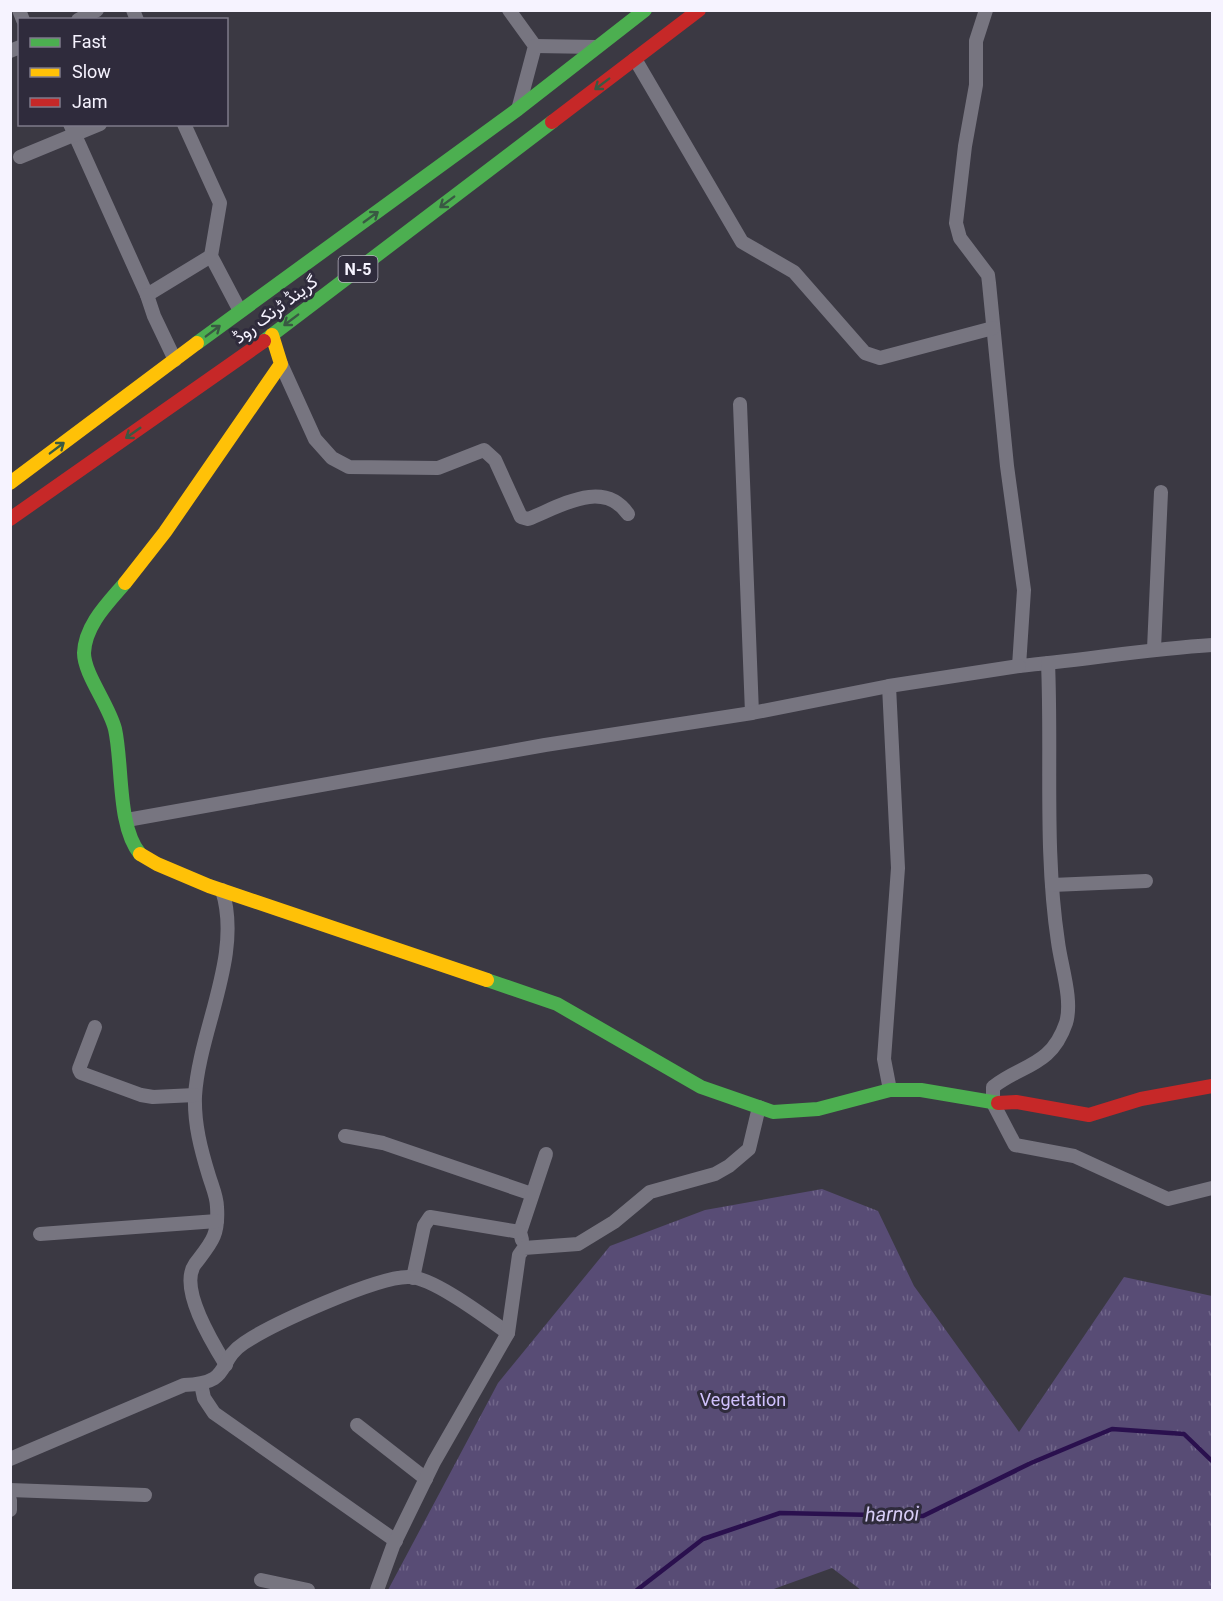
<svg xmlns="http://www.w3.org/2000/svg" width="1223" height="1601" font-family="Roboto,Vazirmatn,sans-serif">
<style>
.grass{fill:url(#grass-tufts)}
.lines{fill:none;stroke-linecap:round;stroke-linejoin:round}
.stream{stroke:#2a104e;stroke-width:4.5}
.street{stroke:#777580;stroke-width:14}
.fast{stroke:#4caf50;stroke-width:14}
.slow{stroke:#ffc107;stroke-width:14}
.jam{stroke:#c62828;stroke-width:14}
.oneway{stroke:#395943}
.labels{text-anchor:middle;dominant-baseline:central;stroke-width:6;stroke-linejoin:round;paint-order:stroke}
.shield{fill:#2f2b3c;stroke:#bab7c4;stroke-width:1.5}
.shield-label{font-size:16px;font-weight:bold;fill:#f6f3ff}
.street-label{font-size:18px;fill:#f6f3ff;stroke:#2f2b3c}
.park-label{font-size:18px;fill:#d0c1fd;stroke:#2f2b3c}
.water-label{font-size:20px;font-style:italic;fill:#d7cdf6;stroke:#2f2b3c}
</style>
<defs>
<pattern id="grass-tufts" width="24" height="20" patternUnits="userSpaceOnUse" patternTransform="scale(1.5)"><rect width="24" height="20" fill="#584c75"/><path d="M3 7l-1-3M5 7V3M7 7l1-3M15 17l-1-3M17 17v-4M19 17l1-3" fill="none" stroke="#71668a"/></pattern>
</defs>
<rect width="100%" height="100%" fill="#3b3943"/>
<path class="grass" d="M822 1189 878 1211 914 1286 1019 1432 1124 1277 1212 1296V1590H861L832 1568 771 1590H388L498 1383 610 1246 705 1210Z"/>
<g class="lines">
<path class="stream" d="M637 1590 703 1539 780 1513 923 1516 1031 1463 1112 1429 1184 1434 1212 1461"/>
<g class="street">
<path d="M19 10 23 20"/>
<path d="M133 10 137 20"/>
<path d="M509 10 535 46 519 106"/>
<path d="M986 10 976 41V85L965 146 956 223 960 238 988 275 989 283 1007 466 1024 590 1019 666C1084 660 1148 649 1212 645"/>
<path d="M78 20 97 10"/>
<path d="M535 46 596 47"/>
<path d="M10 51 20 47"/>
<path d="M635 59 742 242 794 272 865 353 880 358 993 328"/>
<path d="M70 124 147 295 211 256"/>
<path d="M184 124 220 203 211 256 240 311"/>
<path d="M20 157 100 124"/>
<path d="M147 295 154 316 175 360"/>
<path d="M281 364 315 439 332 458 349 467 438 468 484 450 495 460 521 517 528 519C559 507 603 478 628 514"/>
<path d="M740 404 752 713"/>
<path d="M1154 649 1161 492"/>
<path d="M1048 663C1052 756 1044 849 1058 942 1061 966 1073 1000 1066 1023 1051 1067 1022 1064 993 1087V1103L1015 1145 1074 1156 1168 1199 1212 1188"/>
<path d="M889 686 898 868 884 1059 890 1090"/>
<path d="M127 820 545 745 752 713 889 686 1019 666"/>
<path d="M1052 885 1146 881"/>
<path d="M222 890C243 955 199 1030 195 1096 194 1124 201 1150 209 1176 212 1186 217 1197 217 1207 219 1236 211 1243 195 1264 178 1288 213 1344 226 1365"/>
<path d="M95 1027 79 1069 81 1073 141 1095 153 1097 195 1095"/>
<path d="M345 1136 383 1143 532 1194"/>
<path d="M40 1234 217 1221"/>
<path d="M522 1240 520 1232 546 1154"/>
<path d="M413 1278 424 1226 430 1217 520 1232"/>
<path d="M201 1384 204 1398 214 1413 396 1541"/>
<path d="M357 1425 426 1479"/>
<path d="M10 1459 184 1385C234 1383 215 1362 244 1343 272 1324 378 1276 409 1277 433 1277 488 1319 508 1333"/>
<path d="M10 1490 145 1495"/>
<path d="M10 1500V1510"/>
<path d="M261 1580 308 1590"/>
<path d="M377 1590 393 1546 434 1462 508 1333 519 1255 524 1248 578 1244 614 1222 650 1192 715 1174 729 1166 749 1149 759 1107"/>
</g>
<g class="fast">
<path d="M264 341 552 122"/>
<path d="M197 343 518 109 645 10"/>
<path d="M125 583C108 603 85 625 84 653 84 674 109 705 115 729 123 765 117 826 140 854"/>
<path d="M487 980 557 1004 701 1087 773 1112 818 1109 890 1090H921L998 1103"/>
</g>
<g class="slow">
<path d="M10 483 197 343"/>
<path d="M125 583 165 532 281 364 272 335"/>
<path d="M140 854 157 864 209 886 487 980"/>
</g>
<g class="jam">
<path d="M552 122 699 10"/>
<path d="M10 519 264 341"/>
<path d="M998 1103 1016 1102 1089 1115 1141 1099 1212 1086"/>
</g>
</g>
<defs><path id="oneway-shaft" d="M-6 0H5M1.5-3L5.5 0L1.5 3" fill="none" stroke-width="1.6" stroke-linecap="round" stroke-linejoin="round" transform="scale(1.5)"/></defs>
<g class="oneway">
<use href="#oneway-shaft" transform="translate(602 84) rotate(143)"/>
<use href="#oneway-shaft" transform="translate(447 202) rotate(143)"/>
<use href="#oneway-shaft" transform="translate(371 217) rotate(-36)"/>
<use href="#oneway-shaft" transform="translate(291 320) rotate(143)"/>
<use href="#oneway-shaft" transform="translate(213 331) rotate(-37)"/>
<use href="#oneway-shaft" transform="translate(133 433) rotate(145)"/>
<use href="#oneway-shaft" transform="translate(57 448) rotate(-37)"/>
</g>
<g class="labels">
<rect class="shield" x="338.5" y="256" width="39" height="26" rx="4.5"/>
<g class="shield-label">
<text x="358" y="269">N-5</text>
</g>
<g class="street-label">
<text transform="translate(275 309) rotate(-37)">گرینڈ ٹرنک روڈ</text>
</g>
<g class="park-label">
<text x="743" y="1399">Vegetation</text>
</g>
<g class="water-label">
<text transform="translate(892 1514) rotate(-1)">harnoi</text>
</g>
</g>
<rect width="1223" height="1601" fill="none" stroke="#f6f3ff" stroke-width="24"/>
<rect x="18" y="18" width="210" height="108" fill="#2f2b3c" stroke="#7f7b8a" stroke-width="1.5"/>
<rect x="30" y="38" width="30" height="9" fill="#4caf50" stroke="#7f7b8a" stroke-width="1.5"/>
<text x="72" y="48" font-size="18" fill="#f6f3ff">Fast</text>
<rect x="30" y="68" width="30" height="9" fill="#ffc107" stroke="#7f7b8a" stroke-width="1.5"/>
<text x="72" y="78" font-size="18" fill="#f6f3ff">Slow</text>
<rect x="30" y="98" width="30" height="9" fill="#c62828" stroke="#7f7b8a" stroke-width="1.5"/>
<text x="72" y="108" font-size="18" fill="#f6f3ff">Jam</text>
</svg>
